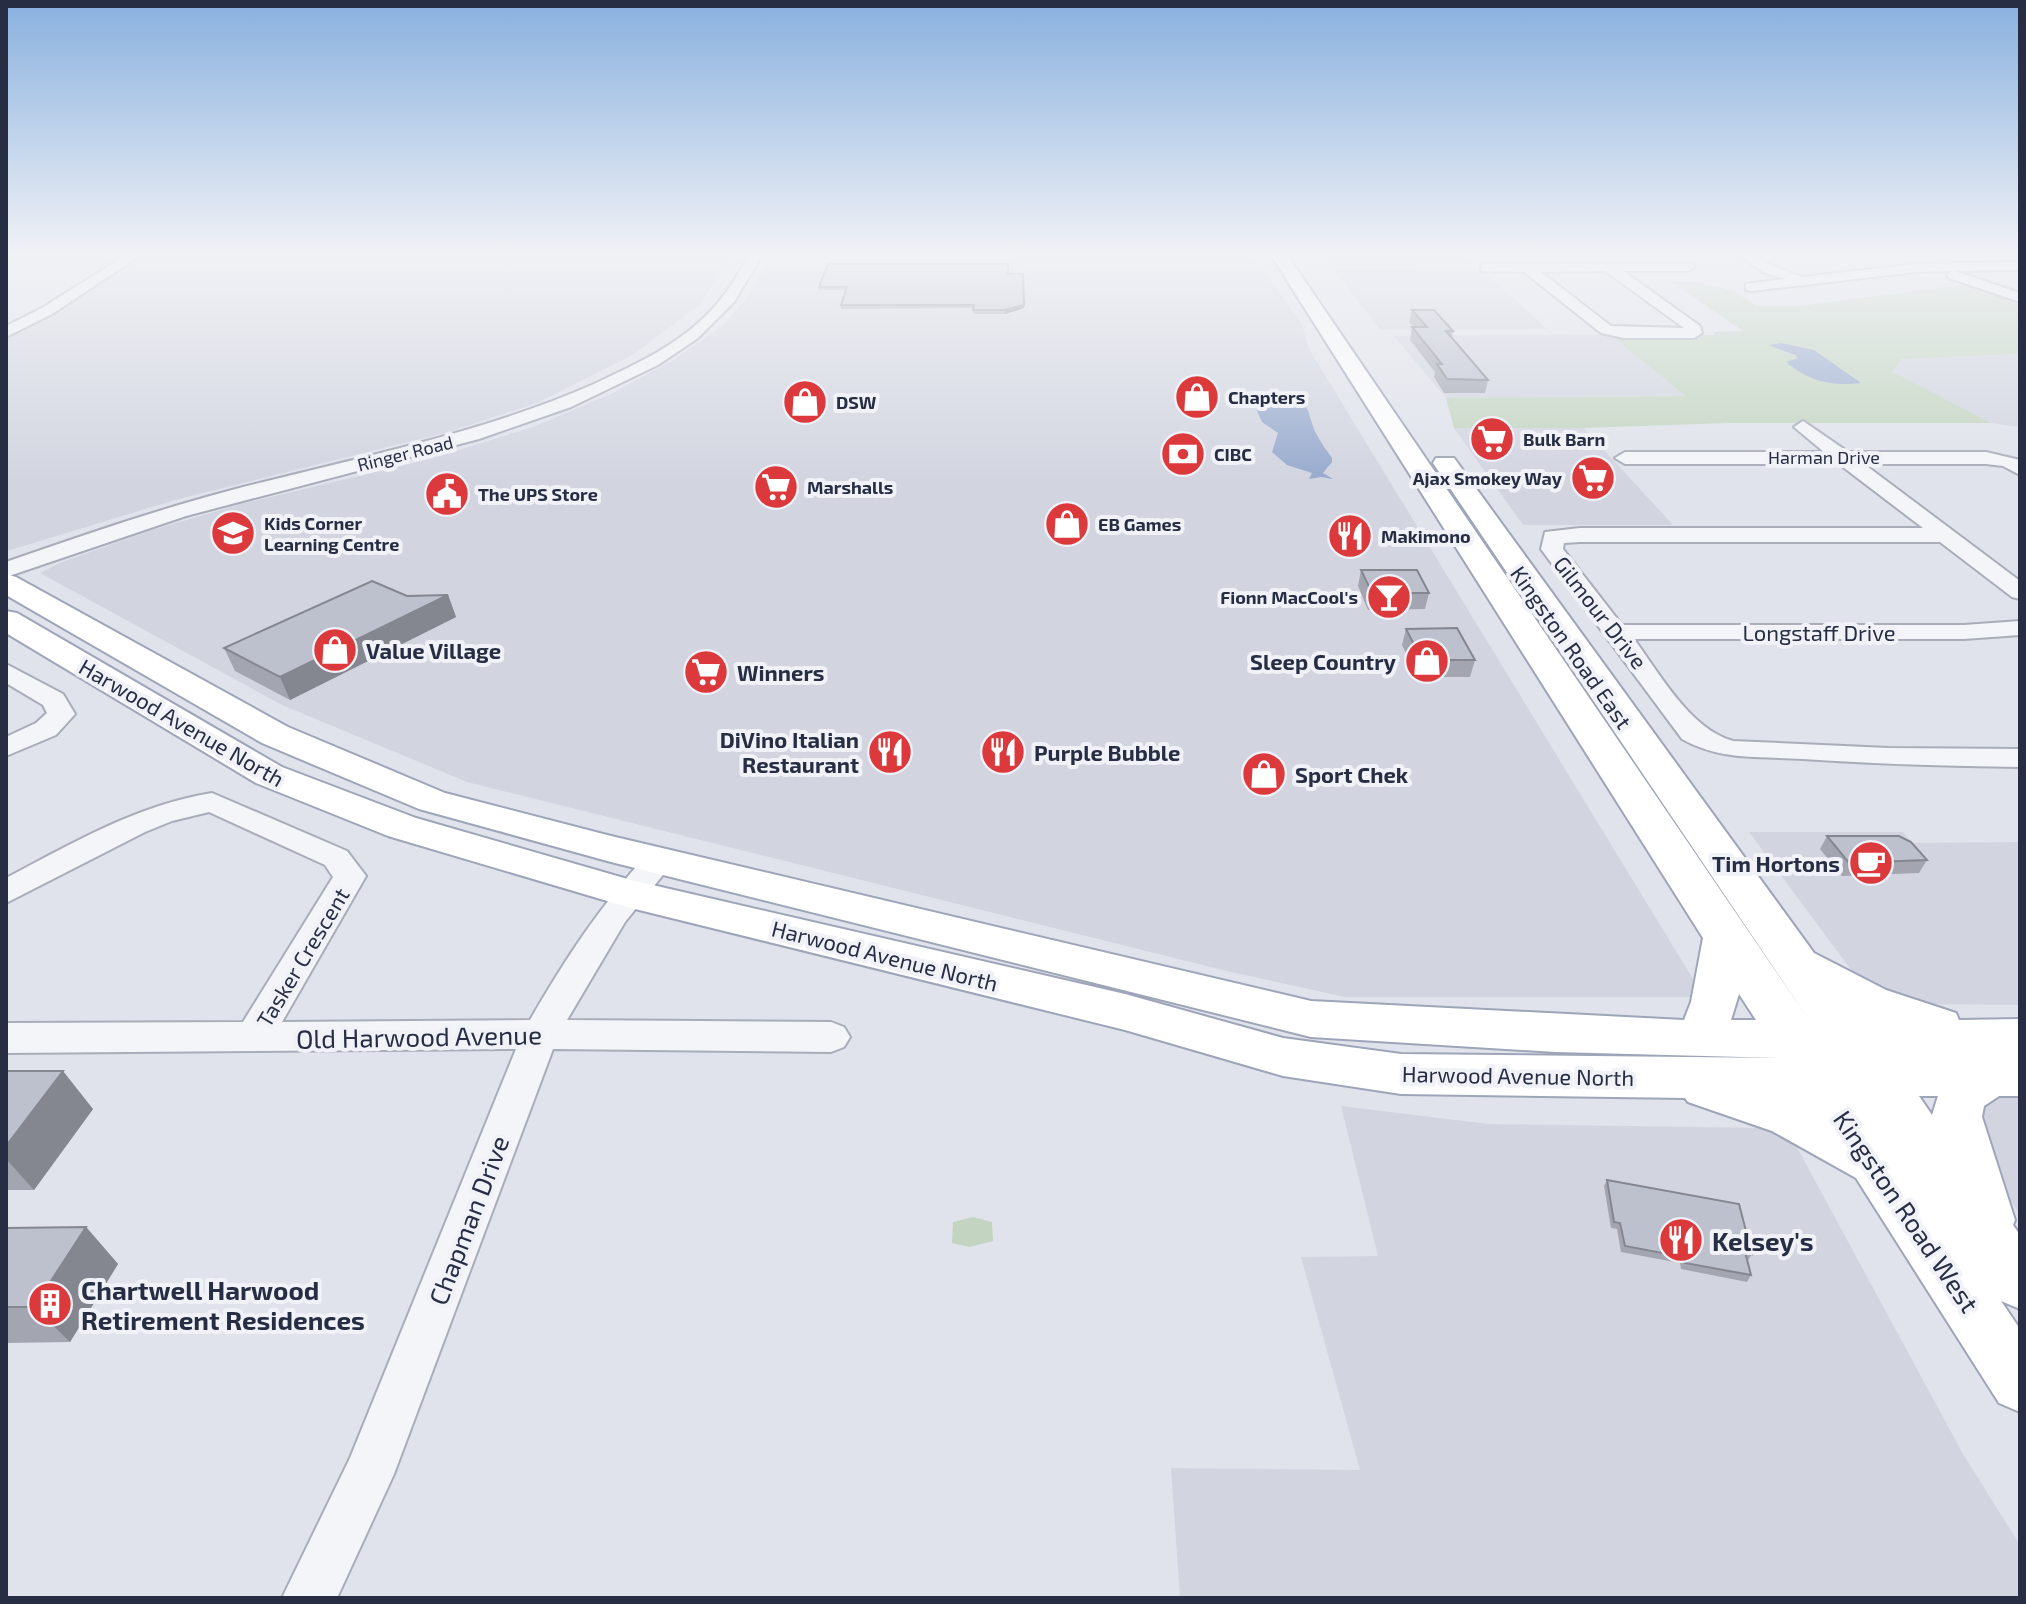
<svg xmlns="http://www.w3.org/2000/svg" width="2026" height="1604" font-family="'Exo 2',sans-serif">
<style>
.built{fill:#d2d5e0}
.green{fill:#c3d5c0}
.water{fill:#98abce}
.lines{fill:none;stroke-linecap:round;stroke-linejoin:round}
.minor-casing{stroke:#a8adb9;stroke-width:4}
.major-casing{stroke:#9ea5b8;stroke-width:4}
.minor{fill:#f4f5f8;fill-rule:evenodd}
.major{fill:#fff;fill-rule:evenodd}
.wall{fill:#a3a6b1}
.shaded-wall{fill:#848790}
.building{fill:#bdc1ce;stroke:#848790;stroke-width:2}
.labels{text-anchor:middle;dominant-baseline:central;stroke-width:8;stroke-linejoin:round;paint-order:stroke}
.far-poi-label{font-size:18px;font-weight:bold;fill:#272e44;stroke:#f0f2f8;text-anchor:start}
.far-street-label{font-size:18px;fill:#272e44;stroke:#f0f2f8}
.street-label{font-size:22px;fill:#272e44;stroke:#f0f2f8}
.poi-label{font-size:22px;font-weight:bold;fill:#272e44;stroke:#f0f2f8;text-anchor:start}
.near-street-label{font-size:26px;fill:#272e44;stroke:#f0f2f8}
.near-poi-label{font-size:26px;font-weight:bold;fill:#272e44;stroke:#f0f2f8;text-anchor:start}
</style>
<rect width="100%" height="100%" fill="#e0e3eb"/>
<g class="built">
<path d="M12 255H129L110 267 6 268V257Z"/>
<path d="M143 255H730L701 304 631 356 537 403 448 432 175 500 7 551 6 346 10 344 6 343V336Z"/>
<path d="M1015 255H1253L1302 324 1309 349 1704 997H1345L1231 972 467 782 282 705 40 573 62 562 149 531 241 504 430 459 533 427 611 394 675 359 722 326 746 299 768 263H1012Z"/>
<path d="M1325 255H1465L1476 265H1332Z"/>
<path d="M1481 269 1547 329 1380 330 1334 270Z"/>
<path d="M1609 334 1688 396 1446 398 1394 336Z"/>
<path d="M2020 354V427L1991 423 1893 373 1901 359Z"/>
<path d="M1454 428H1584L1673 525H1523Z"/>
<path d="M1749 832H1903L1912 843 2020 842V1005L1915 1004 1854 974Z"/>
<path d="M2020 1090V1214L1986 1167 1977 1147 1985 1092Z"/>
<path d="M1341 1106 1488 1124 1768 1128 1793 1140 1963 1454 2020 1545V1598H1180L1171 1468 1360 1470 1301 1257 1378 1256Z"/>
</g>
<g class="green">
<path d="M1671 282H1695L1734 291 1756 306H1799L1970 284 2020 304V354L1901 359 1893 372 1991 423H1727L1584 428H1454L1446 398 1686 396 1609 334 1715 335 1714 332 1743 331Z"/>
<path d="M973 1217 992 1222 993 1241 969 1247 952 1243 953 1222Z"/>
</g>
<g class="water">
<path d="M1781 343 1814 350 1861 383C1831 386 1810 382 1786 362L1798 358 1795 355 1768 345Z"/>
<path d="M1277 401C1318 406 1303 406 1317 435 1321 443 1327 451 1332 458V462L1323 473 1333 479 1321 477 1309 479 1312 473 1287 465 1272 452 1278 433 1262 422 1257 411 1261 403Z"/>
</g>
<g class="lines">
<g class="minor-casing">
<g id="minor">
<path d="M126 255H141L52 314 6 337V326L42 308Z"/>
<path d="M749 255H762L734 302 698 338 658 365 571 407 479 439 186 516 6 577V562C81 536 156 510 232 490 354 458 478 435 594 384 630 367 668 350 698 323 720 304 736 280 749 255Z"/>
<path d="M1739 255H1754L1773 266 1802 277 1916 264 2020 262V270L1955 271 2020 293V302L1949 278 1947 275 1952 271 1916 272 1751 291 1746 290V284L1784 279 1763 272Z"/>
<path d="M1486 264H1693L1695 267 1688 271H1623L1700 326 1702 333 1694 338H1624L1601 333 1524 272 1481 271V265ZM1605 271 1684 328 1611 326 1541 272Z"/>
<path d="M1803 421 1848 452H1986L2020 460V475L2003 466 1986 464H1864L2020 581V599L2012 597 1940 542H1580L1564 543 1563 549 1622 625H1964L2020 621V635L1964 639H1634C1660 674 1690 729 1733 741L1888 748 2020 749V767C1947 766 1875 764 1803 759 1759 756 1721 761 1682 739L1541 549 1545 532 1580 528H1923L1839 464H1625L1615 458 1625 452H1824L1794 427Z"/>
<path d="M6 664 63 694 75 714 56 735 6 756V737L36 723 47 713 43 705 6 683Z"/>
<path d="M212 793 347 851 366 876 282 1022 530 1020C567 956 599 908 648 853L659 849 670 853 675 860 625 922 567 1020 831 1022 844 1027 850 1037 844 1047 831 1052 553 1049 394 1474 337 1598H282L350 1458 516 1049 6 1053V1023L243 1022 333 877 325 865 209 812 172 821 145 832 6 903V878C73 843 137 805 212 793Z"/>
</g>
</g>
<g class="major-casing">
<path id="major" d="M1271 255H1287L1809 1020 1433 463 1436 458H1454L1814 953 1886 990 1956 1013 1959 1020 2020 1019V1096H1999L1984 1106 1982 1117 2015 1220 2013 1225 2020 1235V1309L2001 1301 2020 1329V1412L1999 1403 1856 1178 1772 1131 1688 1102 1685 1098 1401 1094 1283 1076 1125 1030 631 908 388 836 256 783 6 633V611L17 613 282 767 416 818 631 880 1125 994 1283 1038 1401 1054 1779 1058 1556 1052 1311 1037 611 862 419 809 262 743 6 595V574L16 577 288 727 445 793 611 836 1311 1001 1684 1020 1691 1002 1703 938ZM1739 994 1756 1020H1731ZM1919 1096H1938L1932 1115Z"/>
</g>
<use href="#minor" class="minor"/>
<use href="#major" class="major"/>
</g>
<g class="wall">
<path d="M1008 274 1024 308 1005 314H973L974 308 841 309V305L846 290H819V287Z"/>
<path d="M1412 310 1453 331 1452 337 1488 380 1485 393H1444L1434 377 1435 372 1410 340 1412 327H1414L1409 322Z"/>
<path d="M1361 570 1429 593 1425 609 1368 610 1358 586Z"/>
<path d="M448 595 456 617 290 700 235 671 224 648 407 596Z"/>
<path d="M1406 629 1475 660 1470 677H1417L1402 645Z"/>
<path d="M1827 836 1927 860 1919 873 1842 876 1820 849Z"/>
<path d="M6 1071 93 1109 34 1190H6Z"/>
<path d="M1607 1180 1752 1254 1748 1260 1751 1275 1747 1282 1681 1269 1680 1263 1621 1252 1617 1229 1611 1228 1604 1186Z"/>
<path d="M86 1227 118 1264 70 1342 6 1343V1228Z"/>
</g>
<g class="shaded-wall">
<path d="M1024 305V308L1005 314V310Z"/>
<path d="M448 595 456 617 290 700 280 677Z"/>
<path d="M63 1071 93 1109 34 1190 6 1159V1146Z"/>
<path d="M86 1227 118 1264 70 1342 34 1307Z"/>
</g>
<g class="building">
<path d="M828 264H1008V274H1023L1024 305 1005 310H973L974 305H841L847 287H819Z"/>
<path d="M1412 310H1434L1453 331H1446L1488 380 1447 379 1437 364H1442L1412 327H1427Z"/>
<path d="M1361 570H1417L1429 593H1372Z"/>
<path d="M372 581 407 596 448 595 280 677 224 648Z"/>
<path d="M1457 628 1475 660H1422L1406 629Z"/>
<path d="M1827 836H1899L1911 842 1927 860 1849 863Z"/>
<path d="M6 1071H63L6 1146Z"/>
<path d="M1607 1180 1739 1204 1752 1254 1745 1252 1751 1275 1685 1263 1684 1257 1625 1246 1620 1223 1614 1222Z"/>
<path d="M86 1227 34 1307H6V1228Z"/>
</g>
<linearGradient id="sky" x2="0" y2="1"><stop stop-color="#88b0de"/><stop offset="0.53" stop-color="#f1f2f6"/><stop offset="1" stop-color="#f1f2f6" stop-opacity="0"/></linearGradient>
<rect width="2026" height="480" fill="url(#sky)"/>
<defs>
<g id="shop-disc" transform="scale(2.3)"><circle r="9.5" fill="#dc393c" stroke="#f0f2f8"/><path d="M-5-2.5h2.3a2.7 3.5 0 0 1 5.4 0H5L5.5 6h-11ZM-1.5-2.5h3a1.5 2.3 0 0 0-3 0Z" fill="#fff"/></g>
<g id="supermarket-disc" transform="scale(2.3)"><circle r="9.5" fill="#dc393c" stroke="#f0f2f8"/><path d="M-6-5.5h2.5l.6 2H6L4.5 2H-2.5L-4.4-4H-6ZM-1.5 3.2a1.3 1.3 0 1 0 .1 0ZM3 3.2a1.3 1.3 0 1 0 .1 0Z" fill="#fff"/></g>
<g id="bank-disc" transform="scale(2.3)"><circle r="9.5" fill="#dc393c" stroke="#f0f2f8"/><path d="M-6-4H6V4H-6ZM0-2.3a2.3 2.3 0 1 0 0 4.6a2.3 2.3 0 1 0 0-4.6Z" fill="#fff"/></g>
<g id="civic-disc" transform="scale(2.3)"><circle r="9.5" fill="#dc393c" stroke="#f0f2f8"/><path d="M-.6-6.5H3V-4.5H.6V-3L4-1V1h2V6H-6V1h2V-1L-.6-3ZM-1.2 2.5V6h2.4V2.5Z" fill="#fff"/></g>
<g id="school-disc" transform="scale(2.3)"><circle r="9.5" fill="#dc393c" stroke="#f0f2f8"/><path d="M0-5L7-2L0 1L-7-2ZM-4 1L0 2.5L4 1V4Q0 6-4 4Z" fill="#fff"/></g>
<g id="restaurant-disc" transform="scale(2.3)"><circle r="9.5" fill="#dc393c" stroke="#f0f2f8"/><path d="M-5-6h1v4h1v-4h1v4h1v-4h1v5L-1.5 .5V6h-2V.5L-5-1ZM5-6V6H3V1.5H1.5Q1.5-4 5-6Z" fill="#fff"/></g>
<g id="bar-disc" transform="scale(2.3)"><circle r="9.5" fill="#dc393c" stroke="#f0f2f8"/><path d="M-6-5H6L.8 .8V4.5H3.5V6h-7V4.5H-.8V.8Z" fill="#fff"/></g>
<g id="cafe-disc" transform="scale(2.3)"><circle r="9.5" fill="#dc393c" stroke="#f0f2f8"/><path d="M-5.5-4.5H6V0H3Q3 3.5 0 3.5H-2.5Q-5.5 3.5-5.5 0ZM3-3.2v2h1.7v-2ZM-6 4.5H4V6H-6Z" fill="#fff"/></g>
<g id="building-disc" transform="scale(2.3)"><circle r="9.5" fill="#dc393c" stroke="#f0f2f8"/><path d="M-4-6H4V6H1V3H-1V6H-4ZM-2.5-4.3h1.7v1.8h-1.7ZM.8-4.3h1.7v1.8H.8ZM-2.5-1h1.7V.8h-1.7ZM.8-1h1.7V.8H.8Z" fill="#fff"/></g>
</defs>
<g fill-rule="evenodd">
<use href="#shop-disc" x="1197" y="397"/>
<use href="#shop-disc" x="805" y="402"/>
<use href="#supermarket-disc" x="1492" y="439"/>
<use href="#bank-disc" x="1183" y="454"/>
<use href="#supermarket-disc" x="1593" y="478"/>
<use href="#supermarket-disc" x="776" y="487"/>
<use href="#civic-disc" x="447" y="494"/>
<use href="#shop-disc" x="1067" y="524"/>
<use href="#school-disc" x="233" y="533"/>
<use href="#restaurant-disc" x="1350" y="536"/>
<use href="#bar-disc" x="1389" y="597"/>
<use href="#shop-disc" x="335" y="650"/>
<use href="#shop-disc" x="1427" y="661"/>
<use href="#supermarket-disc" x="706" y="672"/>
<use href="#restaurant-disc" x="890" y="752"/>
<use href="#restaurant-disc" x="1003" y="752"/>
<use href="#shop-disc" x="1264" y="774"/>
<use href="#cafe-disc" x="1871" y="863"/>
<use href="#restaurant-disc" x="1681" y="1240"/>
<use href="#building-disc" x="50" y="1304"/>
</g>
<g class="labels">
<g class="far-poi-label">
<text x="1228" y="397">Chapters</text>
<text x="836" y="402">DSW</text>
<text x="1523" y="439">Bulk Barn</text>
<text x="1214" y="454">CIBC</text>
<text x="1562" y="478" text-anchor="end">Ajax Smokey Way</text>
<text x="807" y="487">Marshalls</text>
<text x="478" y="494">The UPS Store</text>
<text x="264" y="523">Kids Corner<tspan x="264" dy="21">Learning Centre</tspan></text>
<text x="1098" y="524">EB Games</text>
<text x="1381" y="536">Makimono</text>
<text x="1358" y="597" text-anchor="end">Fionn MacCool's</text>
</g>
<g class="far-street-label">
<text transform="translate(405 453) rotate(-14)">Ringer Road</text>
<text x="1824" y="457">Harman Drive</text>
</g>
<g class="street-label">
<text transform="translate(1601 612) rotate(52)">Gilmour Drive</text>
<text x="1819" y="632">Longstaff Drive</text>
<text transform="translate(1572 647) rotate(55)">Kingston Road East</text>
<text transform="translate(182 722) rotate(30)">Harwood Avenue North</text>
<text transform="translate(885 955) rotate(14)">Harwood Avenue North</text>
<text transform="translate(302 957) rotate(-59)">Tasker Crescent</text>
<text transform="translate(1518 1075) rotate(1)">Harwood Avenue North</text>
</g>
<g class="poi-label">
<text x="366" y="650">Value Village</text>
<text x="1396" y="661" text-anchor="end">Sleep Country</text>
<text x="737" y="672">Winners</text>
<text x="859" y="739" text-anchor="end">DiVino Italian<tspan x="859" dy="25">Restaurant</tspan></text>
<text x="1034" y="752">Purple Bubble</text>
<text x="1295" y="774">Sport Chek</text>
<text x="1840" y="863" text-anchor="end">Tim Hortons</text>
</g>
<g class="near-street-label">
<text transform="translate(419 1036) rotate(-1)">Old Harwood Avenue</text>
<text transform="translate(1907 1211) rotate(56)">Kingston Road West</text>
<text transform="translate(468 1220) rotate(-69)">Chapman Drive</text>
</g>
<g class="near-poi-label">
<text x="1712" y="1240">Kelsey's</text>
<text x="81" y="1289">Chartwell Harwood<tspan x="81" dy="30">Retirement Residences</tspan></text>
</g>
</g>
<rect width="2026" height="1604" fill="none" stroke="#272e44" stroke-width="16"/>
</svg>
